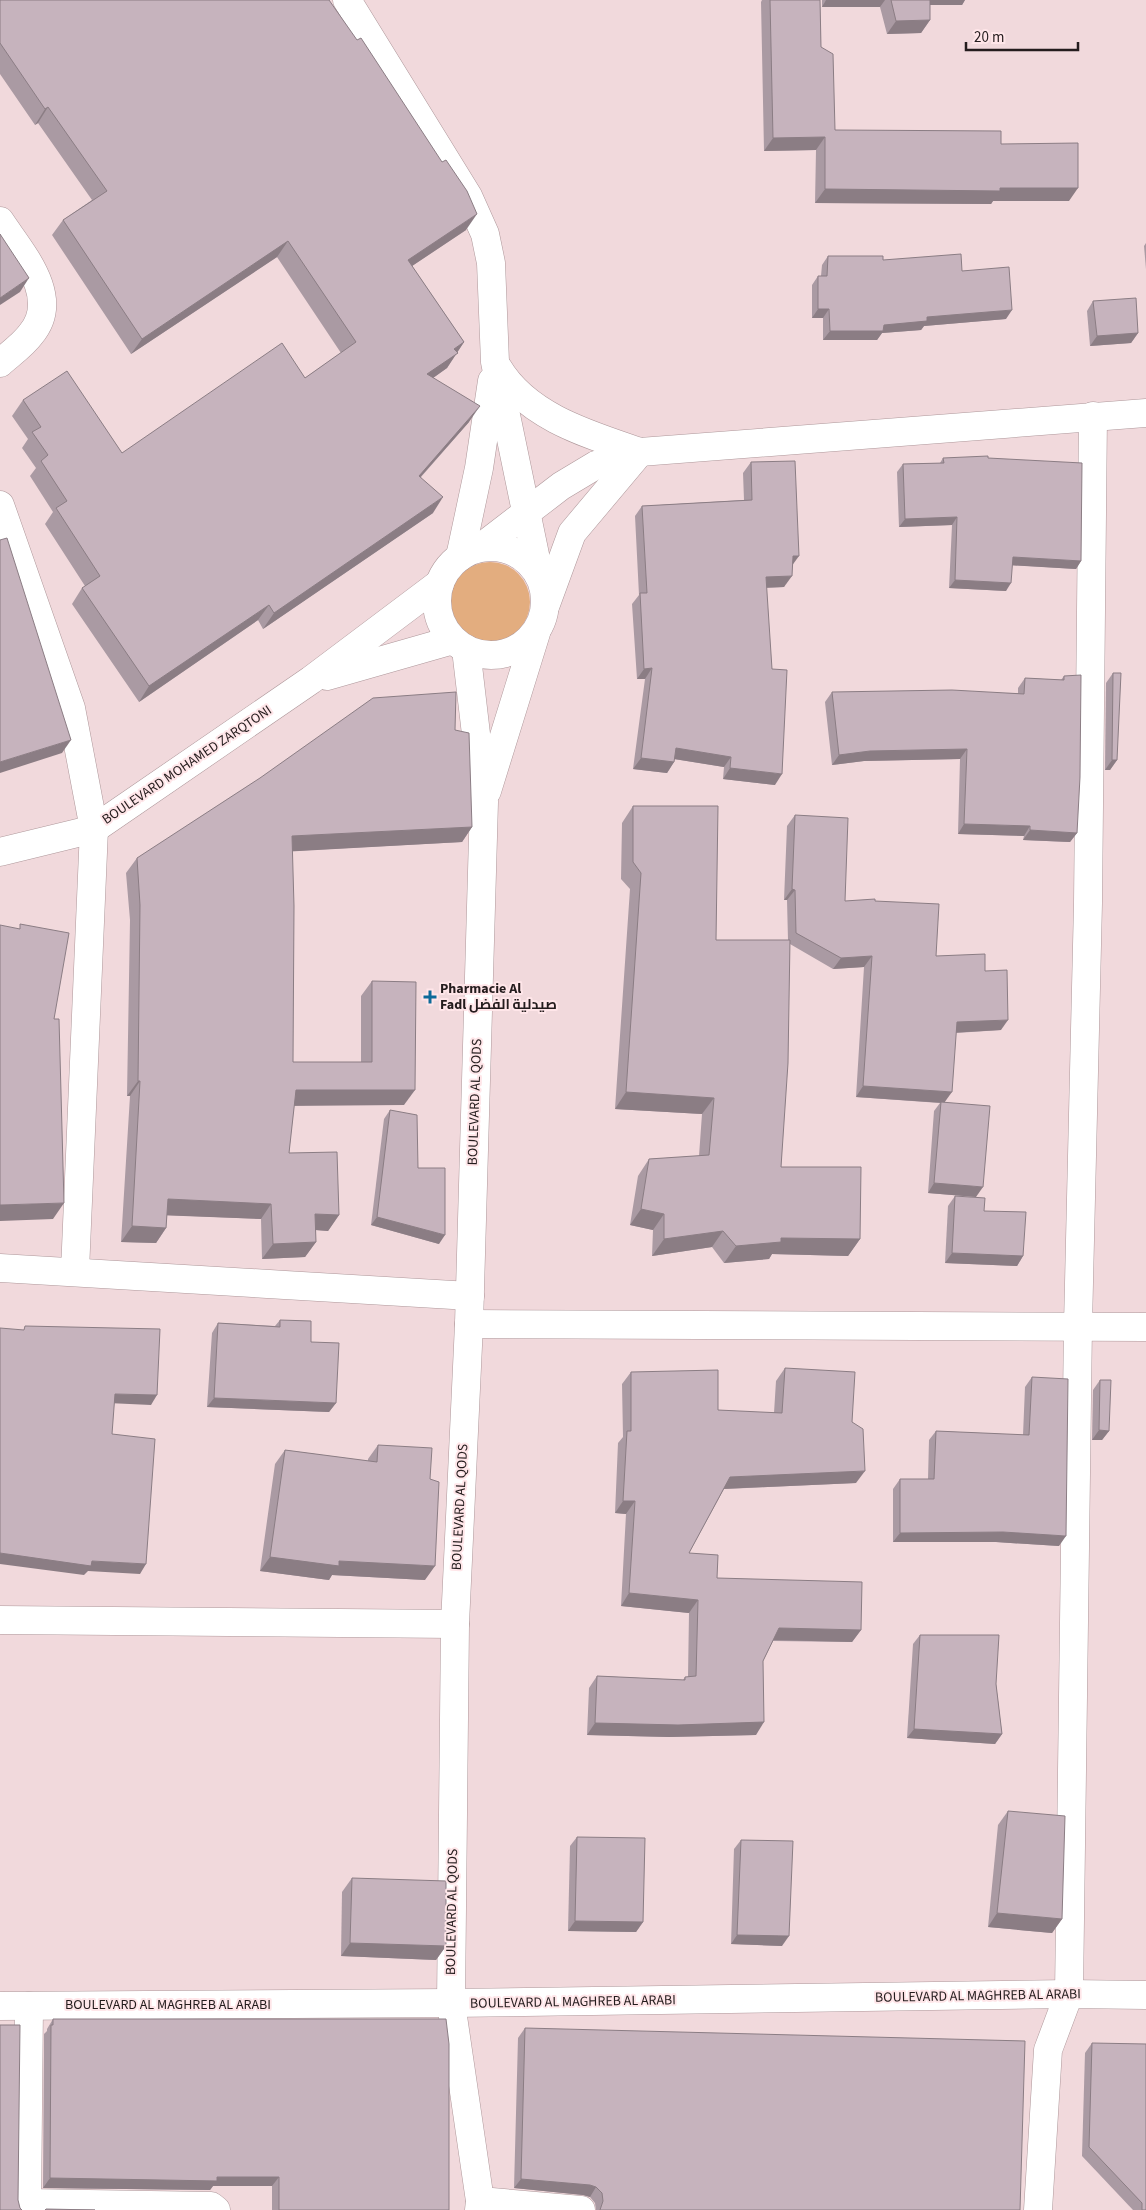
<svg xmlns="http://www.w3.org/2000/svg" width="1146" height="2210" font-family="'Source Sans 3',Cairo,sans-serif">
<style>
.green{fill:#e3ad7f}
.lines{fill:none;stroke-linecap:round;stroke-linejoin:round}
.minor-casing{stroke:#ae979a;stroke-width:29}
.minor{stroke:#fff;stroke-width:28}
.wall{fill:#aa9aa3}
.shaded-wall{fill:#8b7d84}
.building{fill:#c6b3bd;stroke:#8b7d84}
.poi-dot{fill:#0c6a99;stroke:#ffe6e9;stroke-width:2}
.labels{text-anchor:middle;dominant-baseline:central;stroke-width:4;stroke-linejoin:round;paint-order:stroke}
.street-label{font-size:14px;fill:#241c1d;stroke:#ffe6e9}
.poi-label{font-size:14px;font-weight:bold;fill:#241c1d;stroke:#ffe6e9;text-anchor:start}
</style>
<rect width="100%" height="100%" fill="#f1d9dc"/>
<circle class="green" cx="490" cy="602" r="40"/>
<g class="lines">
<g class="minor-casing">
<g id="minor">
<path d="M347 0 468 196 485 234 491 263 495 362 539 574"/>
<path d="M0 221C21 253 62 297 31 334 23 345 10 354 0 363"/>
<path d="M498 368C527 417 590 435 640 452"/>
<path d="M0 505 71 708 94 829 75 1271"/>
<circle cx="491" cy="601" r="54"/>
<path d="M480 548 561 486 596 465 640 452 1146 413"/>
<path d="M460 557 479 468 492 381"/>
<path d="M546 604 572 533 640 452"/>
<path d="M466 649 484 802 469 1324 455 1624 451 2003 480 2201 479 2210"/>
<path d="M327 676 453 640"/>
<path d="M487 791 536 633"/>
<path d="M0 852 94 829 311 680 440 583"/>
<path d="M0 1268 470 1296"/>
<path d="M469 1324 1146 1327"/>
<path d="M0 1620 455 1624"/>
<path d="M0 2006 451 2003 1069 1994 1146 1995"/>
<path d="M480 2201 581 2210"/>
<path d="M27 2203 211 2206 216 2210"/>
<path d="M27 2210 29 2006"/>
<path d="M1038 2210 1048 2050 1069 1994 1078 1325 1088 903 1093 416"/>
</g>
</g>
<use href="#minor" class="minor"/>
</g>
<g class="wall">
<path d="M0 0 466 230 412 266 464 342 447 368 433 378 469 422 421 477 433 513 263 629 258 620 139 702 72 604 82 588 85 586 45 524 53 512 30 476 36 468 22 448 28 439 12 416 23 400 122 453 305 378 341 353 277 257 131 354 52 235 63 220 92 200 38 123 35 125 0 74Z"/>
<path d="M762 0H820L821 47 835 130 1001 144 1069 201H993L991 204 815 203 816 150 764 151 761 2Z"/>
<path d="M822 0H965L962 5H930V20L921 33 887 34 880 7H822Z"/>
<path d="M1146 243V269L1144 246Z"/>
<path d="M828 256 883 260 962 271 1006 319 924 326 921 330 882 333 877 340H823V318H812V285L818 276H821L822 265Z"/>
<path d="M1093 301 1138 333 1131 343 1090 346 1087 311Z"/>
<path d="M943 458H988L1081 561 1076 569 1012 565 1006 591 949 588 952 525 899 527 897 472 903 464 940 463Z"/>
<path d="M751 462 792 565 784 587 766 588 775 785 723 779 724 767 674 759V762L667 773 633 769 645 679H637L632 604 639 595 635 516 642 506 744 500 743 473Z"/>
<path d="M1113 673 1117 760 1110 770H1105L1106 683Z"/>
<path d="M1064 676 1077 833 1070 842 1023 840 1024 836 958 834 960 759 864 761 832 765 825 702 832 692 1018 693V688L1025 678 1061 680Z"/>
<path d="M455 730 472 827 462 842 292 851 293 1062H361V996L372 981 404 1105H294L289 1153 339 1215 328 1231 315 1230 316 1242 305 1257 262 1259 261 1219 167 1215 166 1228 156 1243 121 1242 130 1096H127L130 920 126 873 137 858Z"/>
<path d="M633 806 716 940H788L787 900H784L787 826 795 815 845 901H875L936 956 985 971 1001 1030 956 1033 945 1102 976 1197 928 1193 934 1111 940 1103 856 1097 864 967 833 969 790 944 781 1167 860 1239 848 1256 772 1254 769 1259 724 1263 712 1247 652 1256 653 1230 630 1225 638 1176 649 1159 699 1156 702 1114 615 1109 630 889 621 879 622 823Z"/>
<path d="M390 1110 418 1168 439 1244 371 1225 384 1119Z"/>
<path d="M955 1196 984 1211 1023 1256 1017 1266 945 1263 948 1206Z"/>
<path d="M280 1320 311 1342 336 1403 329 1412 207 1407 212 1333 218 1323 275 1326Z"/>
<path d="M785 1368 852 1422 856 1483 724 1489 689 1553 717 1578 861 1630 852 1642 773 1641 763 1661 756 1735 669 1737 587 1735 589 1688 597 1676 683 1680 685 1677H688L689 1613 621 1606 626 1514 615 1513 618 1443 623 1437 622 1384 631 1372 718 1410 774 1413 776 1381Z"/>
<path d="M1032 1377 1059 1546 996 1542H893V1489L900 1479H928L929 1440 936 1431 1023 1435 1025 1387Z"/>
<path d="M1100 1380 1109 1431 1102 1440H1092L1093 1390Z"/>
<path d="M378 1445 425 1580 332 1575 329 1580 260 1571 275 1464 285 1450 368 1461V1459Z"/>
<path d="M920 1635 996 1684 1002 1734 995 1744 907 1738 913 1644Z"/>
<path d="M1008 1811 1062 1919 1052 1933 988 1927 998 1825Z"/>
<path d="M577 1837 643 1922 636 1932 568 1931 570 1846Z"/>
<path d="M741 1840 782 1946 731 1944 734 1849Z"/>
<path d="M352 1878 446 1946 436 1960 341 1956 342 1892Z"/>
<path d="M53 2019 449 2210H272V2186H213L210 2190 43 2188 44 2034 47 2031V2029Z"/>
<path d="M525 2028 1020 2210H596L595 2203 590 2197 583 2195 514 2188 518 2038Z"/>
<path d="M1092 2043 1146 2210H1133L1082 2156 1085 2053Z"/>
</g>
<g class="shaded-wall">
<path d="M826 0H885L880 7H822Z"/>
<path d="M925 0H965L962 5H921Z"/>
<path d="M930 20 921 33 887 34 896 21Z"/>
<path d="M48 107 38 123 35 125 45 109Z"/>
<path d="M825 137 816 150 764 151 773 138Z"/>
<path d="M1000 188H1078L1069 201H993L991 204 815 203 825 189Z"/>
<path d="M477 214 466 230 397 276 408 260Z"/>
<path d="M288 241 277 257 131 354 142 339Z"/>
<path d="M29 278 20 292 0 305V298Z"/>
<path d="M818 309H829L823 318H812Z"/>
<path d="M1012 310 1006 319 924 326 921 330 882 333 877 340H823L830 331 884 325 927 317Z"/>
<path d="M1138 333 1131 343 1090 346 1097 336Z"/>
<path d="M464 342 447 368 416 390 427 374 454 349Z"/>
<path d="M480 406 469 422 408 491 419 476Z"/>
<path d="M443 497 433 513 263 629 274 613Z"/>
<path d="M957 517 952 525 899 527 905 519Z"/>
<path d="M793 556H799L791 567Z"/>
<path d="M1013 557 1081 561 1076 569 1007 565Z"/>
<path d="M792 576 784 587 758 588 766 577Z"/>
<path d="M955 580 1011 583 1006 591 949 588Z"/>
<path d="M269 605 258 620 139 702 149 686Z"/>
<path d="M652 668 645 679H637L644 669Z"/>
<path d="M71 740 62 753 0 773V762Z"/>
<path d="M676 748 731 757 724 767 668 758Z"/>
<path d="M967 749 960 759 864 761 832 765 839 755 870 751Z"/>
<path d="M641 758 674 762 667 773 633 769Z"/>
<path d="M1112 760H1117L1110 770H1105Z"/>
<path d="M730 768 782 774 775 785 723 779Z"/>
<path d="M964 824 1030 826 1024 836 958 834Z"/>
<path d="M472 827 462 842 281 852 292 836Z"/>
<path d="M1030 830 1077 833 1070 842 1023 840Z"/>
<path d="M792 889 795 890 787 900H784Z"/>
<path d="M872 956 864 967 833 969 841 958Z"/>
<path d="M1008 1020 1001 1030 949 1033 957 1022Z"/>
<path d="M138 1081H140L130 1096H127Z"/>
<path d="M863 1086 952 1092 944 1103 856 1097Z"/>
<path d="M296 1090H415L404 1105 285 1106Z"/>
<path d="M626 1092 714 1098 702 1114 615 1109Z"/>
<path d="M934 1183 983 1187 976 1197 928 1193Z"/>
<path d="M168 1199 271 1204 261 1219 157 1215Z"/>
<path d="M64 1203 53 1219 0 1221V1205Z"/>
<path d="M641 1209 664 1214 653 1230 630 1225Z"/>
<path d="M315 1214 339 1215 328 1231 304 1229Z"/>
<path d="M377 1217 445 1235 439 1244 371 1225Z"/>
<path d="M132 1226 166 1228 156 1243 121 1242Z"/>
<path d="M723 1231 712 1247 652 1256 664 1239Z"/>
<path d="M781 1238 860 1239 848 1256 772 1254 769 1259 724 1263 736 1246Z"/>
<path d="M316 1242 305 1257 262 1259 273 1244Z"/>
<path d="M952 1253 1023 1256 1017 1266 945 1263Z"/>
<path d="M115 1394 157 1395 151 1405 108 1403Z"/>
<path d="M214 1398 336 1403 329 1412 207 1407Z"/>
<path d="M1099 1430 1109 1431 1102 1440H1092Z"/>
<path d="M865 1471 856 1483 722 1489 730 1477Z"/>
<path d="M623 1501H635L626 1514 615 1513Z"/>
<path d="M1003 1532 1066 1536 1059 1546 996 1542H893L900 1533Z"/>
<path d="M0 1553 92 1561 146 1564 140 1574 88 1571 84 1575 0 1564Z"/>
<path d="M270 1557 339 1561 435 1566 425 1580 332 1575 329 1580 260 1571Z"/>
<path d="M629 1593 698 1600 689 1613 621 1606Z"/>
<path d="M779 1628 861 1630 852 1642 771 1640Z"/>
<path d="M764 1722 756 1735 669 1737 587 1735 595 1723Z"/>
<path d="M914 1729 1002 1734 995 1744 907 1738Z"/>
<path d="M997 1913 1062 1919 1052 1933 988 1927Z"/>
<path d="M575 1921 643 1922 636 1932 568 1931Z"/>
<path d="M737 1935 789 1936 782 1946 731 1944Z"/>
<path d="M350 1943 446 1946 436 1960 341 1956Z"/>
<path d="M279 2177 272 2186H213L210 2190 43 2188 50 2178Z"/>
<path d="M521 2179 590 2185 596 2187 590 2197 583 2195 514 2188Z"/>
</g>
<g class="building">
<path d="M0 0H329L357 40 361 38 442 162 446 160 467 191 477 214 408 260 464 342 454 349 458 353 427 374 480 406 419 476 443 497 274 613 269 605 149 686 82 588 100 576 56 508 67 501 41 461 48 455 32 432 41 427 23 400 67 371 122 453 282 343 305 378 356 342 288 241 142 339 63 220 107 191 48 107 45 109 0 43Z"/>
<path d="M770 0H820L821 47 833 54 835 130 1001 131V144L1078 143V188H1000V191L825 189V137L773 138Z"/>
<path d="M891 0H930V20L896 21Z"/>
<path d="M0 234 29 278 0 298Z"/>
<path d="M961 254 962 271 1009 267 1012 310 927 317V321L884 325 883 331H830L829 309H818V276H827L828 256H883V260Z"/>
<path d="M1136 298 1138 333 1097 336 1093 301Z"/>
<path d="M988 456V458L1082 463 1081 561 1013 557 1011 583 955 580 957 517 905 519 903 464 944 463 943 458Z"/>
<path d="M795 461 799 556H793L792 576 766 577 772 669 787 670 782 774 730 768 731 757 676 748 674 762 641 758 652 668 644 669 640 593H647L642 506 752 500 751 462Z"/>
<path d="M7 538 71 740 0 762V540Z"/>
<path d="M1113 673H1121L1117 760H1112Z"/>
<path d="M1081 675 1080 777 1077 833 1030 830V826L964 824 967 749 870 751 839 755 832 692 952 690 1024 694 1025 678 1064 680V676Z"/>
<path d="M456 692 455 730 469 733 472 827 292 836 294 906 293 1062H372V981L416 982 415 1090H296L289 1153 337 1152 339 1215 315 1214 316 1242 273 1244 271 1204 168 1199 166 1228 132 1226 140 1081H138L140 905 137 858 260 778 373 698Z"/>
<path d="M633 806H718L716 940H790L788 1063 781 1167H861L860 1239 781 1238V1242L736 1246 723 1231 664 1239V1214L641 1209 649 1159 709 1155 714 1098 626 1092 641 873 633 862Z"/>
<path d="M795 815 848 818 845 901 875 899V901L939 904 936 956 985 954V971L1007 970 1008 1020 957 1022 952 1092 863 1086 872 956 841 958 796 933 795 890 792 889Z"/>
<path d="M20 924 69 933 54 1019H59L64 1203 0 1205V925L20 929Z"/>
<path d="M941 1102 990 1106 983 1187 934 1183Z"/>
<path d="M390 1110 417 1115 418 1168H445V1235L377 1217Z"/>
<path d="M955 1196 985 1198 984 1211 1026 1212 1023 1256 952 1253Z"/>
<path d="M280 1320 311 1321V1342L339 1343 336 1403 214 1398 218 1323 280 1327Z"/>
<path d="M25 1326 160 1329 157 1395 115 1394 112 1434 155 1439 146 1564 92 1561 91 1566 0 1553V1328L24 1330Z"/>
<path d="M785 1368 855 1372 852 1422 863 1429 865 1471 730 1477 689 1553 718 1555 717 1578 862 1582 861 1630 779 1628 763 1661 764 1722 678 1725 595 1723 597 1676 685 1680V1677L696 1676 698 1600 629 1593 635 1501H623L627 1431H631V1372L718 1370V1410L782 1413Z"/>
<path d="M1032 1377 1068 1379 1066 1536 1003 1532 900 1533V1479H934L936 1431 1029 1435Z"/>
<path d="M1100 1380H1111L1109 1431 1099 1430Z"/>
<path d="M378 1445 432 1448 430 1479 439 1482 435 1566 339 1561V1566L270 1557 285 1450 377 1462Z"/>
<path d="M920 1635H999L996 1684 1002 1734 914 1729Z"/>
<path d="M1008 1811 1065 1816 1062 1919 997 1913Z"/>
<path d="M577 1837 645 1838 643 1922 575 1921Z"/>
<path d="M741 1840 793 1841 789 1936 737 1935Z"/>
<path d="M352 1878 446 1881V1946L350 1943Z"/>
<path d="M53 2019H446L449 2044V2210H279V2177H217V2181L50 2178 51 2025H53Z"/>
<path d="M0 2025H20L18 2200 20 2208 22 2210H0Z"/>
<path d="M525 2028 1025 2041 1020 2210H600L603 2201 602 2193 596 2187 590 2185 521 2179Z"/>
<path d="M1092 2043 1146 2044V2210H1142V2203L1089 2147Z"/>
<path d="M46 2209 95 2210H45Z"/>
</g>
<path class="poi-dot" d="M427.5 989.5h5v5h5v5h-5v5h-5v-5h-5v-5h5z"/>
<g class="labels">
<g class="street-label">
<text transform="translate(187 765) rotate(-34)">BOULEVARD MOHAMED ZARQTONI</text>
<text transform="translate(475 1102) rotate(-88)">BOULEVARD AL QODS</text>
<text transform="translate(460 1507) rotate(-87)">BOULEVARD AL QODS</text>
<text transform="translate(452 1912) rotate(-89)">BOULEVARD AL QODS</text>
<text transform="translate(978 1996) rotate(-1)">BOULEVARD AL MAGHREB AL ARABI</text>
<text transform="translate(573 2002) rotate(-1)">BOULEVARD AL MAGHREB AL ARABI</text>
<text x="168" y="2005">BOULEVARD AL MAGHREB AL ARABI</text>
</g>
<g class="poi-label">
<text x="440" y="989">Pharmacie Al<tspan x="440" dy="16">Fadl صيدلية الفضل</tspan></text>
</g>
</g>
<path d="M966 42v8h112v-8" fill="none" stroke="#241c1d" stroke-width="2.5"/>
<text x="974" y="42" font-size="15" fill="#241c1d" stroke="#ffe6e9" stroke-width="4" paint-order="stroke">20 m</text>
</svg>
